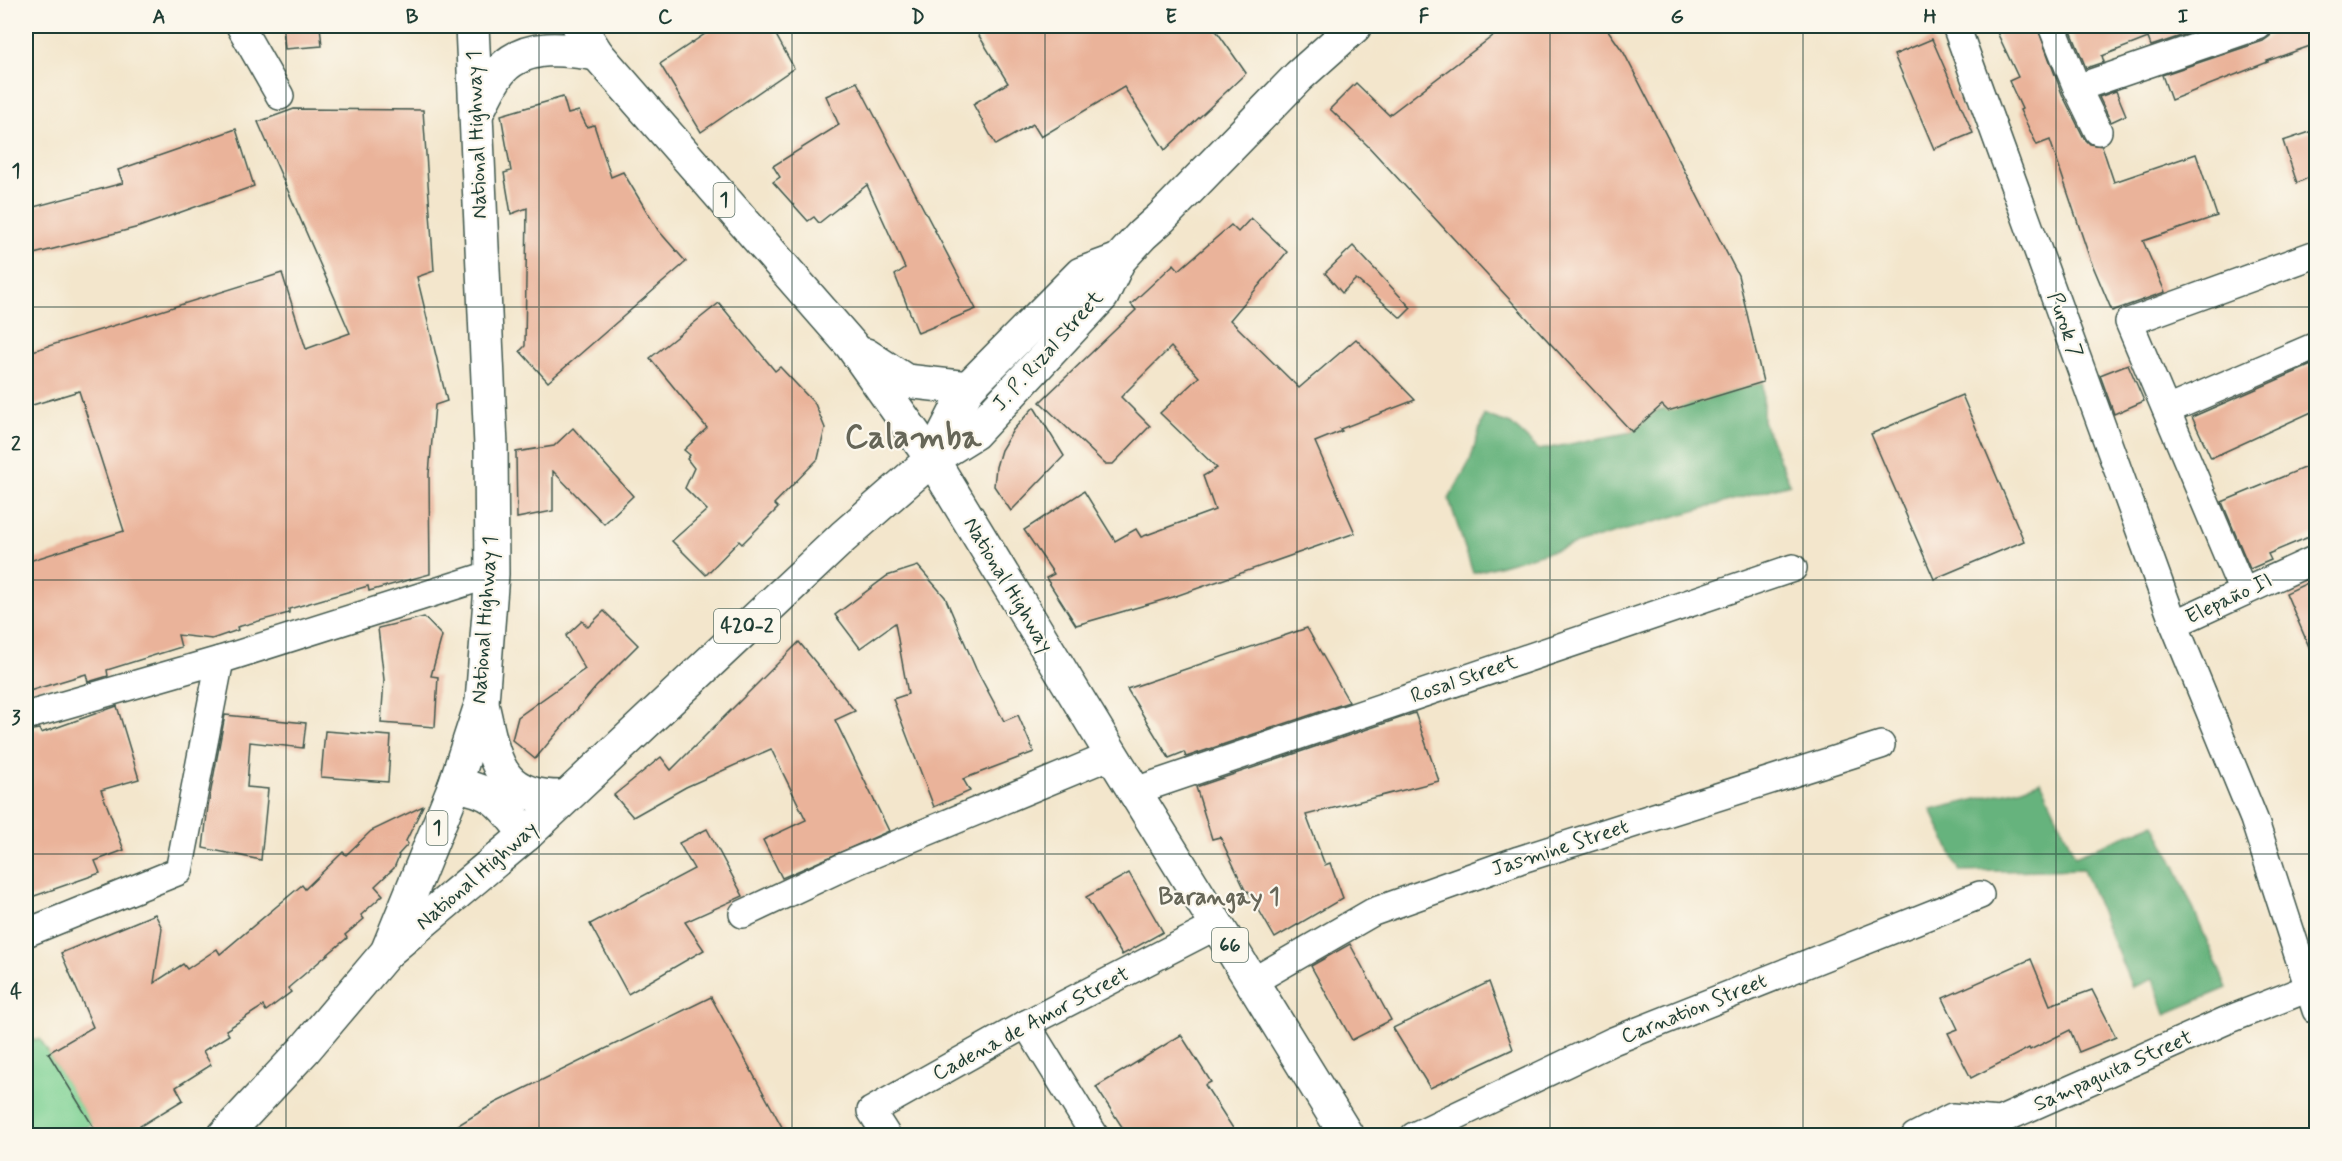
<svg xmlns="http://www.w3.org/2000/svg" width="2342" height="1161" font-family="Mynerve,sans-serif">
<style>
.green{fill:#7dd193;stroke:#4e8764;stroke-width:1.5}
.forest{fill:#66b37d;stroke:#427858;stroke-width:1.5}
.building{fill:#eab39a}
.lines{fill:none;stroke-linecap:round;stroke-linejoin:round}
.minor-casing{stroke:#3f564b;stroke-width:30}
.major-casing{stroke:#3f564b;stroke-width:36}
.highway-casing{stroke:#3f564b;stroke-width:36}
.minor{stroke:#fff;stroke-width:27}
.major{stroke:#fff;stroke-width:33}
.highway{stroke:#fff;stroke-width:33}
.grid{fill:none;stroke:#1f3d34;stroke-width:1.5;stroke-opacity:0.55}
.labels{text-anchor:middle;dominant-baseline:central;stroke-width:4.5;stroke-linejoin:round;paint-order:stroke}
.shield{fill:#fbf7ec;stroke:#61756b;stroke-width:1.5}
.shield-label{font-size:20px;font-weight:bold;fill:#1f3d34}
.street-label{font-size:21px;fill:#1f3d34;stroke:#fbf7ec}
.quarter-label{font-size:24px;font-weight:bold;fill:#666658;stroke:#fbf7ec}
.town-label{font-size:33px;font-weight:bold;fill:#666658;stroke:#fbf7ec}
.neatline{fill:none;stroke:#1f3d34;stroke-width:2}
.grid-label{font-size:20px;text-anchor:middle;font-weight:bold;fill:#1f3d34}
</style>
<rect width="100%" height="100%" fill="#fbf7ec"/>
<filter id="ink" filterUnits="userSpaceOnUse"><feTurbulence type="fractalNoise" baseFrequency=".0167" numOctaves="2"/><feDisplacementMap in="SourceGraphic" scale="12" xChannelSelector="R" yChannelSelector="G"/><feConvolveMatrix kernelMatrix="1 2 1 2 8 2 1 2 1" color-interpolation-filters="sRGB"/></filter>
<filter id="wash" filterUnits="userSpaceOnUse"><feTurbulence type="fractalNoise" baseFrequency=".008" numOctaves="4" result="noise"/><feDisplacementMap in="SourceGraphic" scale="24" xChannelSelector="R" yChannelSelector="G"/><feGaussianBlur stdDeviation="1.35" result="paint"/><feColorMatrix in="noise" values="0 0 0 0 0 0 0 0 0 0 0 0 0 0 0 0 0 1.4 0 .05"/><feComposite in="paint" operator="in"/></filter>
<g filter="url(#wash)">
<rect width="100%" height="100%" fill="#f3e6cc"/>
<path class="green" d="M40 1039 92 1123 78 1135 26 1136V1041Z"/>
<g class="forest">
<path d="M1763 382V421L1790 484 1473 573 1449 499 1470 461 1484 415 1511 424 1539 450 1632 432 1655 411Z"/>
<path d="M2041 781 2075 856 2154 824 2176 868 2227 988 2165 1014 2153 979 2132 987 2083 869 1960 872 1931 810 2023 788Z"/>
</g>
<g id="blocks">
<g class="building">
<path d="M283 26H320L322 46 285 49Z"/>
<path d="M717 26H771L794 68 701 132 660 64Z"/>
<path d="M973 26H1213L1246 73 1165 150 1124 87 1041 137 1033 124 996 145 973 104 1008 83Z"/>
<path d="M1506 26H1605L1624 53 1738 275 1763 382 1668 411 1662 405 1632 432 1368 146 1330 109 1356 83 1389 115Z"/>
<path d="M1994 26H2037L2062 94 2084 138 2090 144 2102 146 2114 182 2196 154 2217 216 2143 241 2165 292 2112 311 2090 259 2050 140 2037 145 2020 110 2022 109 2009 81 2018 77Z"/>
<path d="M2069 26H2184L2187 34 2151 46 2148 38 2102 56 2104 62 2086 68Z"/>
<path d="M2278 26H2313L2316 44 2267 61 2268 62 2171 100 2162 75 2263 41 2270 36 2273 27Z"/>
<path d="M1932 39 1973 133 1934 149 1894 55Z"/>
<path d="M857 82 976 309 918 333 895 275 905 268 867 185 819 223 814 217 808 221 773 182 780 177 773 166 839 125 826 96Z"/>
<path d="M2116 91 2126 115 2111 122 2099 97Z"/>
<path d="M563 97 568 114 579 111 587 127 594 125 611 177 623 172 658 230 686 262 548 382 520 351 525 346 527 208 511 214 504 173 511 171 501 115Z"/>
<path d="M294 109 423 110 434 271 417 277 447 401 435 405 429 474 430 574 369 591 368 586 289 609V613L237 627 238 630 212 639 178 635 181 647 107 670 108 676 88 682 86 674 26 692V562L124 531 79 391 26 407V353L282 273 306 349 350 333 258 122Z"/>
<path d="M236 129 254 186 139 227 26 256V209L123 183 118 170Z"/>
<path d="M2316 130V174L2297 183 2283 141Z"/>
<path d="M1251 218 1287 252 1230 320 1299 388 1356 339 1415 400 1340 429 1342 431 1315 442 1355 533 1173 597 1076 625 1046 578 1054 574 1024 530 1084 491 1115 541 1136 529 1141 537 1215 510 1203 476 1217 468 1160 413 1199 377 1171 347 1121 397 1150 426 1113 464H1105L1040 402 1136 310 1131 304 1174 264 1179 270 1231 225 1238 232Z"/>
<path d="M1353 246 1411 308 1401 318 1356 279 1342 293 1325 273Z"/>
<path d="M719 303 775 371 780 367 815 404 825 428 818 459 774 504 778 508 742 544 739 541 706 575 672 541 707 510 685 488 694 468 687 459 690 455 684 450 707 428 650 358Z"/>
<path d="M2316 363V410L2211 458 2192 417Z"/>
<path d="M2128 364 2144 401 2114 414 2100 375Z"/>
<path d="M1962 395 2024 541 1934 579 1871 434Z"/>
<path d="M1034 407 1064 456 1011 511 994 486 996 467 1001 450 1013 430Z"/>
<path d="M573 428 633 496 604 524 553 471V511L517 518 516 452 554 446Z"/>
<path d="M2306 467 2316 490V534L2268 554 2271 560 2250 569 2222 502Z"/>
<path d="M918 566 945 597 976 669 1004 721 1018 715 1034 752 963 779 970 791 934 807 893 699 908 694 895 623 860 648 835 615 887 576Z"/>
<path d="M2316 579V663L2286 593Z"/>
<path d="M604 611 638 645 596 687 535 759 512 740 518 717 585 669 566 636 582 621 588 627Z"/>
<path d="M424 617 442 636 431 676 438 677 435 727 381 723 384 680 378 628Z"/>
<path d="M1307 628 1349 702 1186 757 1184 752 1169 758 1127 689Z"/>
<path d="M799 642 855 711 835 720 889 831 782 878 763 840 806 820 771 749 686 787 633 817 614 795 661 757 671 770Z"/>
<path d="M117 706 139 779 101 790 124 850 95 861 100 873 26 899V731L39 729 41 733Z"/>
<path d="M1415 713 1439 781 1306 815 1325 865 1330 863 1343 898 1275 938 1248 891 1246 892 1220 837 1212 839 1196 787Z"/>
<path d="M225 715 306 723 303 748 250 742 247 787 268 789 261 860 203 848 208 806Z"/>
<path d="M325 731 391 736 388 782 321 777Z"/>
<path d="M423 806 406 841 408 844 398 855 399 856 394 868 375 886 383 895 361 915 364 919 345 935 347 938 288 988 291 992 266 1011 263 1006 226 1030 229 1035 203 1051 211 1065 176 1087 183 1100 124 1136H99L48 1053 93 1027 61 953 155 914 162 928 154 983 183 964 187 969 217 949 220 954 302 885 305 889 343 852 346 855 371 831Z"/>
<path d="M707 829 743 896 685 922 704 950 628 994 590 924 694 869 679 843Z"/>
<path d="M1129 873 1163 932 1122 955 1086 897Z"/>
<path d="M1350 944 1391 1020 1352 1040 1311 966Z"/>
<path d="M2031 959 2050 1005 2092 990 2116 1037 2079 1052 2070 1030 2030 1050 2029 1048 1971 1078 1948 1033 1958 1029 1943 998Z"/>
<path d="M1489 982 1513 1049 1430 1088 1393 1028Z"/>
<path d="M711 997 787 1136H440L495 1103Z"/>
<path d="M1181 1035 1211 1082 1205 1085 1238 1136H1128L1096 1087Z"/>
</g>
</g>
</g>
<g filter="url(#ink)">
<use href="#blocks" fill-opacity="0" stroke="#3f564b" stroke-width="1.5"/>
<g class="lines">
<g class="minor-casing">
<g id="minor">
<path d="M240 26 280 96"/>
<path d="M1956 26 2174 624 2254 819 2316 1010"/>
<path d="M2052 26 2077 88 2098 131"/>
<path d="M2077 88 2258 26"/>
<path d="M2167 410 2316 346"/>
<path d="M2243 592 2129 322 2316 254"/>
<path d="M2174 624 2316 559"/>
<path d="M26 716 220 660 492 574"/>
<path d="M1135 791 1793 568"/>
<path d="M743 914 847 865 1112 755"/>
<path d="M26 933 179 871 220 660"/>
<path d="M1252 982 1373 912 1519 860 1881 745"/>
<path d="M1026 1024 1095 1136"/>
<path d="M887 1136 871 1111 1026 1024 1218 925"/>
<path d="M1414 1136 1613 1041 1980 895"/>
<path d="M1915 1136 1952 1117 1999 1121 2225 1021 2309 988"/>
</g>
</g>
<g class="major-casing">
<g id="major">
<path d="M932 458 968 388 1081 274 1119 260"/>
<path d="M932 459 1112 755 1347 1136"/>
<path d="M932 459 974 433 1102 296 1119 260 1142 235 1161 218 1299 76 1355 26"/>
</g>
</g>
<g class="highway-casing">
<g id="highway">
<path d="M476 114C484 100 491 81 502 69 527 43 566 49 597 54"/>
<path d="M866 355 906 381 968 388"/>
<path d="M482 704C495 759 496 799 565 797"/>
<path d="M455 785C495 791 503 805 526 835"/>
<path d="M387 952 526 835 843 537 932 459 852 346 597 54 579 26"/>
<path d="M224 1136 305 1049 387 952 455 785 482 702 492 574 491 446 472 26"/>
</g>
</g>
<use href="#minor" class="minor"/>
<use href="#major" class="major"/>
<use href="#highway" class="highway"/>
</g>
</g>
<path class="grid" d="M286 26V1136M539 26V1136M792 26V1136M1045 26V1136M1297 26V1136M1550 26V1136M1803 26V1136M2056 26V1136M26 307H2316M26 580H2316M26 854H2316"/>
<g class="labels">
<g class="shield">
<rect x="713.5" y="183" width="21" height="34" rx="4.5"/>
<rect x="714" y="609" width="66" height="34" rx="4.5"/>
<rect x="426.5" y="811" width="21" height="34" rx="4.5"/>
<rect x="1212" y="928" width="36" height="34" rx="4.5"/>
</g>
<g class="shield-label">
<text x="724" y="200">1</text>
<text x="747" y="626">420-2</text>
<text x="437" y="828">1</text>
<text x="1230" y="945">66</text>
</g>
<g class="street-label">
<text transform="translate(477 135) rotate(-92)">National Highway 1</text>
<text transform="translate(2065 325) rotate(70)">Purok 7</text>
<text transform="translate(1048 351) rotate(-48)">J. P. Rizal Street</text>
<text transform="translate(1008 585) rotate(59)">National Highway</text>
<text transform="translate(2229 599) rotate(-25)">Elepaño II</text>
<text transform="translate(485 620) rotate(-86)">National Highway 1</text>
<text transform="translate(1464 679) rotate(-19)">Rosal Street</text>
<text transform="translate(1560 848) rotate(-18)">Jasmine Street</text>
<text transform="translate(477 876) rotate(-41)">National Highway</text>
<text transform="translate(1694 1009) rotate(-22)">Carnation Street</text>
<text transform="translate(1031 1024) rotate(-28)">Cadena de Amor Street</text>
<text transform="translate(2113 1071) rotate(-24)">Sampaguita Street</text>
</g>
<g class="quarter-label">
<text x="1219" y="897">Barangay 1</text>
</g>
<g class="town-label">
<text x="913" y="438">Calamba</text>
</g>
</g>
<rect width="2342" height="1161" fill="none" stroke="#fbf7ec" stroke-width="66"/>
<rect x="33" y="33" width="2276" height="1095" class="neatline"/>
<g class="grid-label">
<text x="159" y="23">A</text>
<text x="412" y="23">B</text>
<text x="665" y="23">C</text>
<text x="918" y="23">D</text>
<text x="1171" y="23">E</text>
<text x="1424" y="23">F</text>
<text x="1677" y="23">G</text>
<text x="1930" y="23">H</text>
<text x="2183" y="23">I</text>
<text x="16" y="177">1</text>
<text x="16" y="450">2</text>
<text x="16" y="724">3</text>
<text x="16" y="998">4</text>
</g>
</svg>
